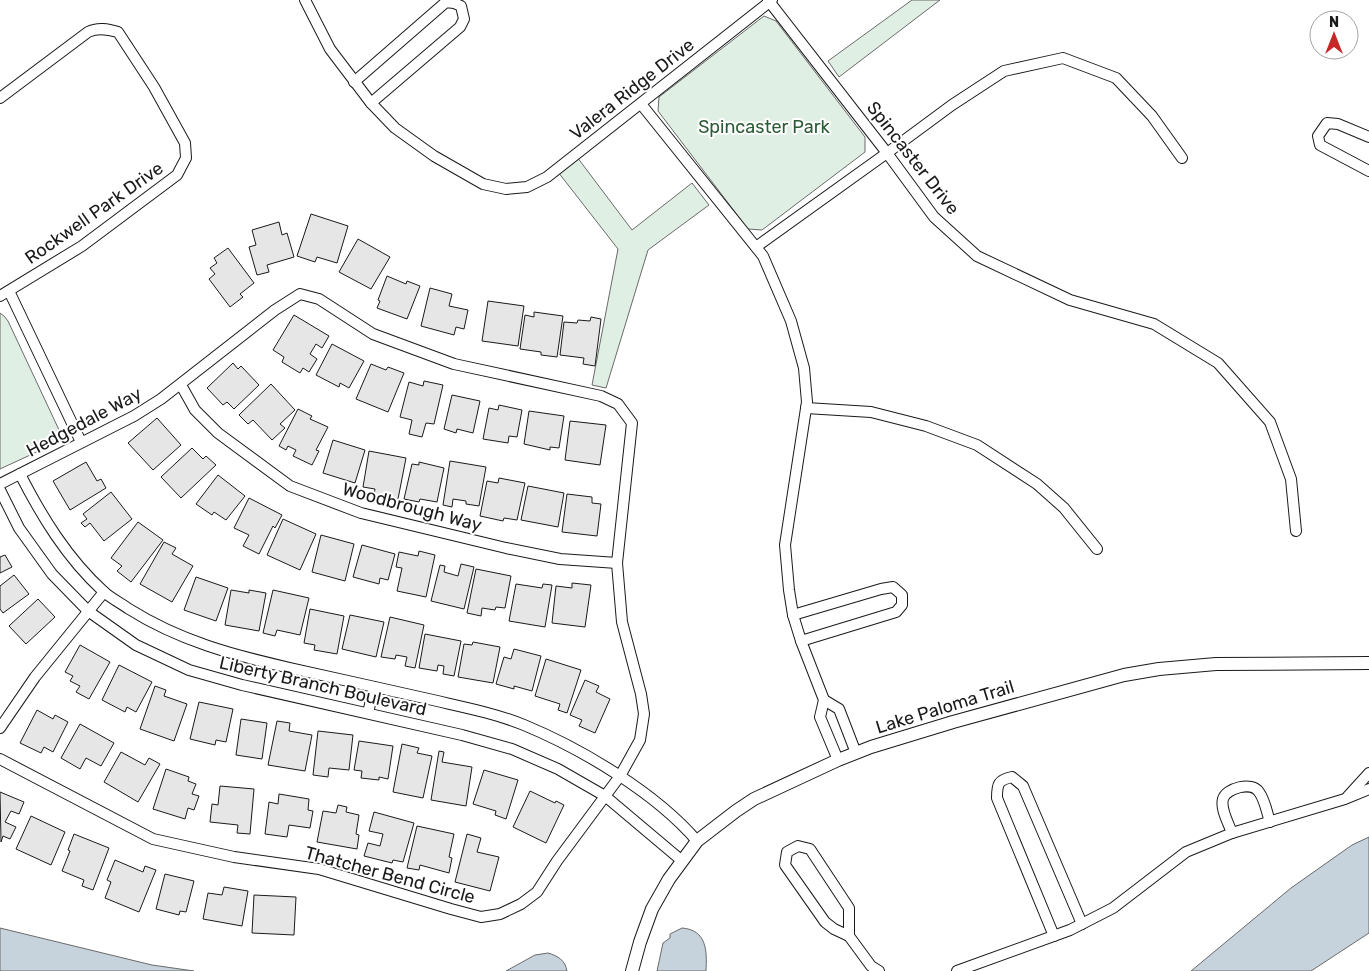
<svg xmlns="http://www.w3.org/2000/svg" width="1369" height="971" font-family="Rubik,sans-serif">
<style>
.green{fill:#e0efe3;stroke:#6a6a6a}
.water{fill:#c6d2dc;stroke:#6a6a6a}
.building{fill:#e6e6e6;stroke:#1a1a1a}
.lines{fill:none;stroke-linecap:round;stroke-linejoin:round}
.minor-casing{stroke:#1a1a1a;stroke-width:12}
.tertiary-casing{stroke:#1a1a1a;stroke-width:14}
.minor{stroke:#fff;stroke-width:10}
.tertiary{stroke:#fff;stroke-width:12}
.labels{text-anchor:middle;dominant-baseline:central;stroke-width:4;stroke-linejoin:round;paint-order:stroke}
.street-label{font-size:18px;fill:#1a1a1a;stroke:#fff}
.park-label{font-size:18px;fill:#2b5a34;stroke:#fff}
</style>
<rect width="100%" height="100%" fill="#fff"/>
<g class="green">
<path d="M912 0H940L839 77 828 61Z"/>
<path d="M764 16 776 21 865 137V152L762 230 748 229 658 111 659 97Z"/>
<path d="M577 157 632 230 692 183 709 205 648 250 606 388 592 385 618 249 558 172Z"/>
<path d="M0 313 4 316 8 321 60 432 59 438 54 444 0 469Z"/>
</g>
<g class="water">
<path d="M1369 837V933L1311 971H1191L1291 888 1352 845Z"/>
<path d="M0 928 152 965 194 971H0Z"/>
<path d="M682 928C707 930 707 951 706 971H657L663 943 670 938V934Z"/>
<path d="M548 953C558 956 565 960 567 971H506L535 955Z"/>
</g>
<g class="building">
<path d="M311 214 348 226 337 263 317 257 315 262 297 256Z"/>
<path d="M279 222 282 235 287 233 294 257 267 265 269 272 257 275 249 247 256 245 252 230Z"/>
<path d="M358 239 390 257 371 289 339 272Z"/>
<path d="M228 248 254 283 240 294 243 297 230 307 209 279 215 274 210 268 217 263 214 258Z"/>
<path d="M387 276 406 284 407 281 420 286 407 319 377 308 380 301 378 300Z"/>
<path d="M430 288 452 294 449 306 468 310 464 329 456 327 454 335 421 326Z"/>
<path d="M488 301 524 306 518 346 482 341Z"/>
<path d="M534 312 563 316 557 357 541 355V352L520 349 525 315 534 317Z"/>
<path d="M294 315 329 336 322 348 316 344 310 354 317 359 309 372 303 368 300 373 282 362 284 357 273 350Z"/>
<path d="M591 317 601 319 595 366 583 364 584 358 560 355 564 322 577 323 578 320 590 321Z"/>
<path d="M332 344 364 361 349 388 340 383 339 387 316 375Z"/>
<path d="M233 363 238 369 241 366 259 385 234 409 227 402 223 405 207 388Z"/>
<path d="M371 364 386 370 388 367 404 373 388 412 356 399Z"/>
<path d="M424 381 443 385 434 424 426 423 422 437 409 434 412 420 400 417 409 382 423 386Z"/>
<path d="M271 384 295 410 280 424 285 428 272 440 253 420 248 424 239 415Z"/>
<path d="M452 395 480 401 473 433 457 429 456 433 444 429Z"/>
<path d="M499 405 522 410 517 437 509 436 508 443 483 439 489 408 498 410Z"/>
<path d="M298 409 312 416 310 419 328 427 316 450 319 451 312 465 293 456 296 450 288 446 286 450 279 446Z"/>
<path d="M529 411 564 416 559 448 550 447V450L524 444Z"/>
<path d="M157 418 181 445 153 470 128 443Z"/>
<path d="M570 421 606 425 600 465 565 460Z"/>
<path d="M333 440 365 450 355 483 323 473Z"/>
<path d="M192 448 203 459 206 456 216 465 181 498 161 477Z"/>
<path d="M369 451 406 458 398 499 374 495 375 489 363 487Z"/>
<path d="M450 461 486 467 479 506 466 504V501L453 499 452 507 443 505Z"/>
<path d="M86 462 97 481 101 479 106 488 70 510 53 481Z"/>
<path d="M419 462 444 468 437 502 420 499 419 502 404 499 412 464 419 465Z"/>
<path d="M218 475 245 496 226 520 214 512 212 515 196 504Z"/>
<path d="M499 478 525 483 517 520 504 518 503 521 480 516 487 481 498 483Z"/>
<path d="M528 486 564 493 558 527 521 520Z"/>
<path d="M111 492 132 519 104 541 90 523 85 527 81 523 87 519 83 514Z"/>
<path d="M567 494 592 497V503L601 504 597 536 562 532Z"/>
<path d="M249 498 282 515 275 528 273 526 259 554 243 546 249 535 234 528Z"/>
<path d="M283 519 316 534 300 570 267 555Z"/>
<path d="M138 522 163 540 131 582 117 571 122 566 111 558Z"/>
<path d="M321 535 354 544 345 581 312 572Z"/>
<path d="M164 542 176 548 172 554 193 566 172 602 140 584Z"/>
<path d="M362 545 395 554 388 580 380 578 379 584 353 577Z"/>
<path d="M419 551 435 555 426 597 397 591 402 568 396 567 399 552 418 556Z"/>
<path d="M5 555 12 567 0 573V557Z"/>
<path d="M461 564 474 567 464 609 431 601 440 565 445 566 444 572 458 576Z"/>
<path d="M476 569 511 576 505 608 496 607 495 610 482 608 481 616 467 613Z"/>
<path d="M14 575 29 594 3 613 0 609V586Z"/>
<path d="M196 577 228 588 216 621 184 610Z"/>
<path d="M572 583 591 585 585 627 552 623 556 586 572 588Z"/>
<path d="M516 584 542 588 543 584 552 585 545 627 509 621Z"/>
<path d="M231 590 249 593V590L266 593 259 631 225 625Z"/>
<path d="M273 590 309 598 300 635 277 630 275 636 263 633Z"/>
<path d="M38 599 55 617 26 644 9 626Z"/>
<path d="M310 609 344 616 337 654 314 650 315 645 304 643Z"/>
<path d="M350 615 384 622 376 657 342 649Z"/>
<path d="M390 617 424 625 415 668 405 666 407 657 396 655 395 659 381 657Z"/>
<path d="M425 634 461 641 454 676 443 674 444 666 438 665 437 671 419 668Z"/>
<path d="M473 642 500 647 493 683 458 677 464 644 472 645Z"/>
<path d="M80 645 110 662 89 699 76 692 80 686 70 681 73 676 65 672Z"/>
<path d="M514 649 541 656 532 691 514 686V689L496 684 504 657 511 659Z"/>
<path d="M546 659 581 670 567 713 558 710 560 704 535 696Z"/>
<path d="M119 665 152 682 136 712 127 707 125 712 102 700Z"/>
<path d="M585 680 599 686 596 692 610 699 595 733 579 726 582 720 570 715Z"/>
<path d="M155 686 166 690 164 696 187 704 174 741 140 729Z"/>
<path d="M199 702 233 709 226 742 216 740 215 745 190 739Z"/>
<path d="M37 710 53 719 55 715 68 722 53 752 44 747 41 753 20 743Z"/>
<path d="M241 719 267 723 262 759 236 755Z"/>
<path d="M277 721 290 723 289 731 312 735 305 771 268 765Z"/>
<path d="M80 724 114 743 101 766 86 758 80 769 61 758Z"/>
<path d="M318 731 353 735 349 770 329 768 328 777 313 775Z"/>
<path d="M359 741 393 746 388 779 379 777V780L361 778 362 771 354 770Z"/>
<path d="M402 744 419 748 417 753 432 756 423 798 393 792Z"/>
<path d="M439 751 444 752 442 762 472 767 466 806 431 800Z"/>
<path d="M121 752 145 765 149 758 160 764 138 802 104 782Z"/>
<path d="M166 769 189 777 188 781 196 784 192 794 199 796 194 810 188 808 185 819 153 809Z"/>
<path d="M484 770 518 780 506 819 495 815 496 811 473 804Z"/>
<path d="M220 786 254 789 250 834 237 833 238 825 210 822 212 804 218 805Z"/>
<path d="M530 791 555 803 556 801 564 805 546 843 513 827Z"/>
<path d="M0 792 24 802 19 814 11 811 5 822 16 827 10 839 3 836 1 842Z"/>
<path d="M279 794 309 799 308 810 313 811 310 828 289 825 287 837 265 834 269 802 278 804Z"/>
<path d="M338 805 347 807 346 812 359 815 356 834 359 835 357 849 317 842 323 811 336 813Z"/>
<path d="M374 812 414 823 403 862 393 860 392 863 364 856 368 843 380 846 383 834 369 831Z"/>
<path d="M31 816 65 832 51 865 16 849Z"/>
<path d="M417 826 454 834 449 857 452 858 449 873 420 865 419 870 407 868Z"/>
<path d="M74 834 109 848 93 890 82 886 84 880 62 871 70 851 68 850Z"/>
<path d="M467 834 481 838 477 852 499 857 490 891 455 882Z"/>
<path d="M115 860 143 872 145 866 156 870 139 912 105 898 111 882 107 880Z"/>
<path d="M165 874 194 881 186 912 180 911 179 915 156 909Z"/>
<path d="M224 887 248 891 242 926 203 919 208 893 222 895Z"/>
<path d="M254 895 296 897 294 935 252 933Z"/>
</g>
<g class="lines">
<g class="minor-casing">
<g id="minor">
<path d="M305 0 330 49 371 103 395 128 434 156 483 184 506 189 527 187 547 177 772 0"/>
<path d="M768 0 887 153 934 217 977 256 1070 300 1154 324 1218 363 1270 422 1291 479 1296 531"/>
<path d="M354 82 446 2 454 3 461 6 464 19 460 27 371 103"/>
<path d="M0 98 88 32C98 27 108 29 118 32L154 87 185 143 186 158 177 175 82 246 0 296"/>
<path d="M641 104 763 256 791 321 804 368 807 402 785 545 789 590 793 615 801 641 824 700 820 717 838 760"/>
<path d="M1369 137 1338 124 1327 123 1318 136 1320 145 1369 171"/>
<path d="M756 247 887 153 952 105 1004 71 1063 58 1116 78 1152 116 1182 158"/>
<path d="M9 291 81 442"/>
<path d="M181 385 195 410 218 433 290 486 361 513 506 548 560 559 617 563"/>
<path d="M806 408 871 412 926 426 977 445 1037 484 1064 508 1097 549"/>
<path d="M20 474C42 517 67 558 103 591 110 598 121 603 129 609 180 641 233 655 290 668 335 678 379 688 424 698 457 706 492 712 524 725 582 749 656 793 697 841"/>
<path d="M0 484 134 416 161 399 275 310 300 294 319 299 373 334 454 364 601 396 618 404 632 423 617 563 622 622 641 694 644 714 640 740 620 776 557 861 537 892 521 904 500 914 481 917 451 909 319 869 234 857 153 839 0 759"/>
<path d="M0 490 19 528 52 574 88 611 136 645 189 670 242 685 462 735 512 749 558 769 605 796 681 860"/>
<path d="M793 615 881 589 893 587 902 595V605L896 612 801 641"/>
<path d="M824 700 839 709 856 753"/>
<path d="M368 713 374 687"/>
<path d="M0 728 35 677 104 592"/>
<path d="M1348 796 1369 773"/>
<path d="M1232 833C1229 824 1220 809 1223 799 1226 788 1252 781 1259 792 1265 800 1267 813 1270 822"/>
<path d="M798 846 810 849 849 908V936L834 929 825 922 785 865 787 852Z"/>
<path d="M849 936 871 966 879 971"/>
<path d="M1054 936 997 798C997 784 998 780 1012 777L1023 786 1082 924"/>
<path d="M957 971 1070 930 1113 908 1186 852 1232 833 1345 799 1369 789"/>
</g>
</g>
<g class="tertiary-casing">
<path id="tertiary" d="M632 971 640 942 652 909 669 879 697 841 736 811 754 799 838 760 871 747 953 722 1124 675 1159 669 1216 664 1369 663"/>
</g>
<use href="#minor" class="minor"/>
<use href="#tertiary" class="tertiary"/>
</g>
<g class="labels">
<g class="street-label">
<text transform="translate(632 89) rotate(-38)">Valera Ridge Drive</text>
<text transform="translate(913 158) rotate(52)">Spincaster Drive</text>
<text transform="translate(94 213) rotate(-35)">Rockwell Park Drive</text>
<text transform="translate(84 422) rotate(-28)">Hedgedale Way</text>
<text transform="translate(412 507) rotate(15)">Woodbrough Way</text>
<text transform="translate(323 686) rotate(13)">Liberty Branch Boulevard</text>
<text transform="translate(945 707) rotate(-17)">Lake Paloma Trail</text>
<text transform="translate(390 875) rotate(15)">Thatcher Bend Circle</text>
</g>
<g class="park-label">
<text x="764" y="127">Spincaster Park</text>
</g>
</g>
<g transform="translate(1334 35)"><circle r="24" fill="#ffffff" stroke="#a3a3a3"/>
<path d="M0-4L9 19L0 12L-9 19Z" fill="#c62828"/>
<text y="-8" font-size="14" font-weight="bold" text-anchor="middle" fill="#1a1a1a">N</text>
</g>
</svg>
